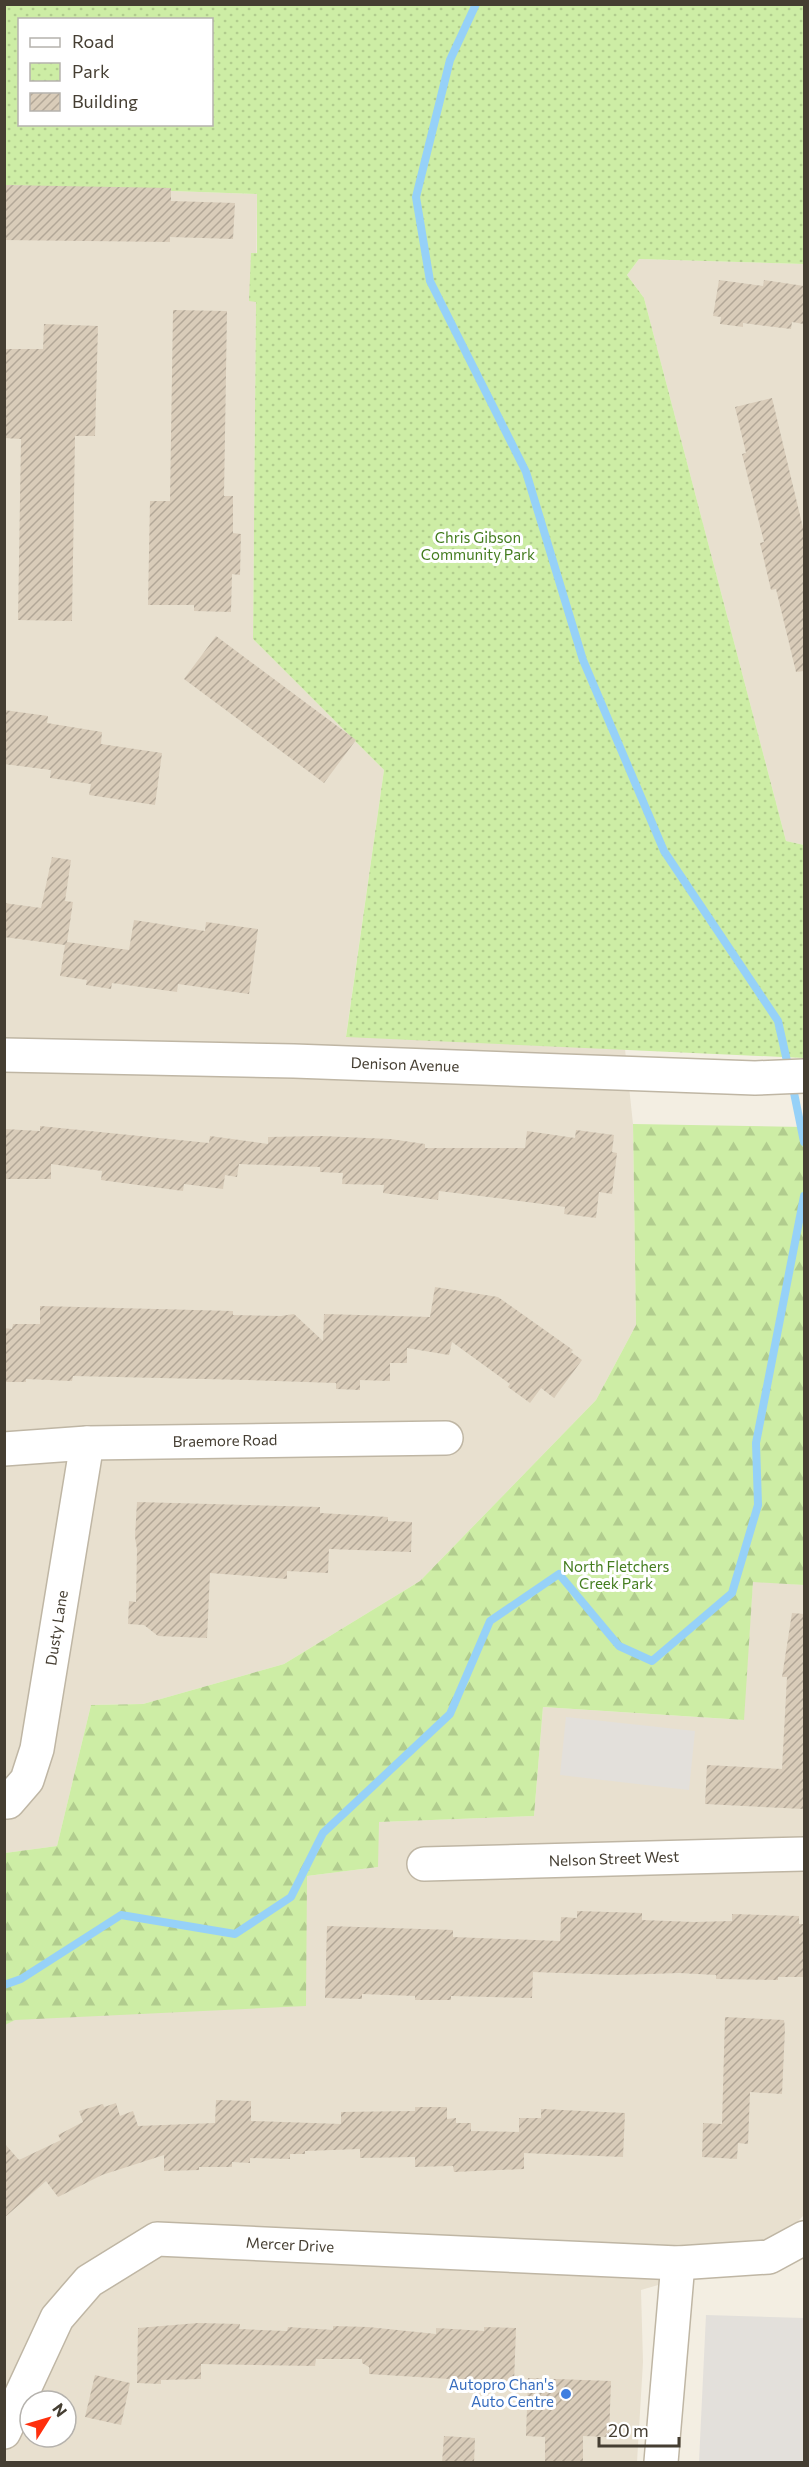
<svg xmlns="http://www.w3.org/2000/svg" width="809" height="2467" font-family="Commissioner,sans-serif">
<style>
.residential{fill:#e8e0cf;fill-rule:evenodd}
.forest{fill:url(#forest-firs)}
.park{fill:url(#park-dots);fill-rule:evenodd}
.parking{fill:#e3e0db}
.lines{fill:none;stroke-linecap:round;stroke-linejoin:round}
.stream{stroke:#96d1f8;stroke-width:8}
.building{fill:url(#building-hatch)}
.minor-casing{stroke:#bfb6a4;stroke-width:36}
.minor{stroke:#fff;stroke-width:33}
.shop-dot{fill:#3f7fe0;stroke:#fff;stroke-width:2}
.labels{text-anchor:middle;stroke-width:6;stroke-linejoin:round;paint-order:stroke}
.park-label{font-size:15px;fill:#447d1f;stroke:#fff}
.street-label{font-size:15px;fill:#453e32;stroke:#fff}
.shop-label{font-size:15px;fill:#366cbe;stroke:#fff;text-anchor:end}
</style>
<defs>
<pattern id="forest-firs" width="22" height="20" patternUnits="userSpaceOnUse" patternTransform="scale(1.5)"><rect width="22" height="20" fill="#cdeda5"/><path d="M5 1l3.5 6h-7zM16 11l3.5 6h-7z" fill="#b1cc8e"/></pattern>
<pattern id="park-dots" width="8" height="8" patternUnits="userSpaceOnUse" patternTransform="scale(1.5)"><rect width="8" height="8" fill="#cdeda5"/><path d="M2 2h.1M6 6h.1" fill="none" stroke="#b1cc8e" stroke-width="1.8" stroke-linecap="round"/></pattern>
<pattern id="building-hatch" width="6" height="6" patternUnits="userSpaceOnUse" patternTransform="scale(1.5)"><rect width="6" height="6" fill="#d9ccb9"/><path d="M-1 1l2-2M0 6l6-6M5 7l2-2" fill="none" stroke="#b2a797"/></pattern>
</defs>
<rect width="100%" height="100%" fill="#f3eee2"/>
<g class="residential">
<polygon points="5,185 257,194 253,639 384,770 346,1036 625,1049 633,1124 636,1325 596,1400 420,1581 284,1664 143,1704 91,1705 57,1846 5,1853"/>
<polygon points="639,259 804,264 804,845 786,841 644,298 627,275"/>
<path d="M753 1581 804 1585V2215L765 2254 641 2290 643 2362 637 2462H5L4 2025 307 1876 378 1867V1822L534 1816 543 1707 743 1720ZM30 2401H66V2437H30Z"/>
</g>
<polygon class="forest" points="633,1124 804,1127 804,1585 753,1582 744,1720 543,1707 534,1816 379,1822 378,1867 307,1876 306,2006 15,2020 5,2025 5,1853 57,1846 91,1705 143,1704 284,1664 420,1581 596,1400 636,1325"/>
<path class="park" d="M5 5H804V264L639 259 627 275 644 298 786 841 804 845V1058L346 1037 384 770 253 639 256 302 249 301 251 253H257V194L5 185ZM20 20H212V124H20Z"/>
<g class="parking">
<polygon points="566,1717 695,1731 689,1790 560,1775"/>
<polygon points="706,2315 804,2318 804,2462 699,2462"/>
</g>
<g class="lines">
<g class="stream">
<polyline points="476,4 450,60 416,197 430,281 526,472 583,660 664,851 778,1021 789,1070"/>
<polyline points="792,1083 804,1142"/>
<polyline points="4,1985 21,1979 121,1915 235,1934 291,1897 323,1833 450,1714 490,1621 559,1574 619,1646 652,1661 732,1593 758,1505 756,1443 804,1196"/>
</g>
</g>
<g class="building">
<polygon points="4,185 171,188 171,201 235,203 233,239 170,237 170,242 4,240"/>
<polygon points="719,280 763,286 764,280 804,286 804,324 792,322 791,329 743,323 743,327 720,324 721,317 713,316"/>
<polygon points="173,310 227,311 224,496 233,496 233,533 241,534 240,575 232,574 231,612 194,611 194,605 148,605 150,501 170,501"/>
<polygon points="44,324 98,326 95,436 75,436 72,621 18,620 21,439 4,438 4,349 43,349"/>
<polygon points="772,398 804,532 804,671 796,672 776,589 771,590 760,543 764,542 742,454 746,453 735,407"/>
<polygon points="216,636 356,740 324,783 184,679"/>
<polygon points="4,710 48,716 47,723 102,732 101,744 162,753 155,805 89,795 91,784 50,778 51,770 4,764"/>
<polygon points="52,857 71,860 65,901 73,902 67,942 129,950 134,920 205,931 206,922 258,929 249,994 178,984 177,992 112,983 111,989 86,985 87,980 60,976 65,945 4,937 4,903 41,908"/>
<polygon points="40,1126 209,1143 210,1136 268,1144 268,1137 321,1136 390,1139 425,1144 425,1148 525,1148 527,1131 575,1138 576,1130 614,1135 612,1152 617,1153 612,1194 599,1192 596,1218 564,1214 565,1207 505,1199 439,1191 438,1200 383,1193 384,1185 342,1184 343,1173 320,1172 320,1167 239,1164 237,1177 225,1175 223,1189 184,1184 183,1191 101,1180 102,1171 51,1164 51,1179 4,1179 4,1129 40,1131"/>
<polygon points="435,1287 498,1297 573,1350 571,1352 582,1360 554,1398 541,1388 530,1403 508,1387 510,1384 452,1342 449,1355 407,1348 407,1363 390,1363 390,1381 360,1380 360,1390 336,1389 336,1383 247,1380 73,1376 72,1381 26,1379 26,1382 4,1382 4,1328 12,1329 13,1324 40,1324 40,1306 233,1311 233,1315 281,1316 294,1314 323,1341 324,1314 430,1317"/>
<polygon points="137,1502 320,1507 320,1513 388,1517 388,1521 412,1522 411,1552 329,1549 328,1573 287,1571 287,1579 210,1573 207,1638 158,1636 144,1625 128,1624 129,1601 136,1602 137,1549 135,1537"/>
<polygon points="792,1613 804,1614 804,1809 705,1804 707,1765 782,1769 787,1677 782,1677"/>
<polygon points="577,1911 642,1913 642,1920 694,1922 732,1921 732,1914 799,1916 799,1924 804,1924 804,1977 778,1977 778,1980 716,1979 716,1975 679,1973 620,1975 533,1972 532,1998 451,1996 451,2000 415,2000 415,1996 362,1994 362,1999 325,1998 327,1926 453,1930 453,1937 560,1941 561,1917 577,1918"/>
<polygon points="725,2017 784,2020 785,2029 782,2094 750,2092 748,2144 738,2143 737,2159 702,2157 703,2123 722,2124"/>
<polygon points="216,2100 251,2101 251,2121 341,2124 341,2112 415,2111 415,2107 447,2107 447,2119 456,2118 456,2123 471,2123 471,2131 519,2132 519,2118 541,2118 541,2109 625,2113 623,2157 524,2153 524,2169 454,2172 453,2166 415,2167 415,2157 360,2158 360,2149 305,2151 305,2154 290,2154 290,2159 250,2158 250,2163 232,2162 232,2167 199,2167 199,2170 164,2171 164,2155 102,2175 58,2197 46,2181 4,2218 4,2143 19,2160 61,2140 58,2135 83,2122 79,2111 103,2104 104,2107 116,2103 120,2116 133,2111 138,2126 215,2123"/>
<polygon points="198,2323 240,2324 239,2329 287,2331 288,2327 333,2330 333,2326 368,2327 436,2334 436,2328 484,2331 484,2327 516,2328 514,2383 369,2374 369,2367 362,2363 362,2359 316,2359 315,2366 201,2364 201,2379 161,2380 161,2384 137,2383 138,2328"/>
<polygon points="95,2375 130,2383 121,2425 85,2417"/>
<polygon points="528,2378 611,2381 609,2437 583,2436 583,2463 545,2463 545,2437 526,2436"/>
<polygon points="444,2436 475,2438 474,2463 442,2463"/>
</g>
<g class="lines">
<defs>
<g id="minor">
<polyline points="4,1055 294,1061 755,1078 804,1076"/>
<polyline points="4,1449 87,1443 446,1438"/>
<polyline points="4,1802 8,1802 27,1780 37,1749 87,1443"/>
<polyline points="424,1864 804,1854"/>
<polyline points="4,2432 57,2318 89,2281 157,2239 678,2263 769,2257 804,2238"/>
<polyline points="661,2462 678,2263"/>
</g>
</defs>
<use href="#minor" class="minor-casing"/>
<use href="#minor" class="minor"/>
</g>
<circle class="shop-dot" cx="566" cy="2394" r="6"/>
<g class="labels">
<g class="park-label">
<text x="478" y="543">Chris Gibson<tspan x="478" dy="17">Community Park</tspan></text>
<text x="616" y="1572">North Fletchers<tspan x="616" dy="17">Creek Park</tspan></text>
</g>
<g class="street-label">
<text transform="translate(405 1065) rotate(2)" y="5">Denison Avenue</text>
<text transform="translate(225 1441) rotate(-1)" y="5">Braemore Road</text>
<text transform="translate(57 1628) rotate(-81)" y="5">Dusty Lane</text>
<text transform="translate(614 1859) rotate(-2)" y="5">Nelson Street West</text>
<text transform="translate(290 2245) rotate(3)" y="5">Mercer Drive</text>
</g>
<g class="shop-label">
<text x="554" y="2390">Autopro Chan's<tspan x="554" dy="17">Auto Centre</tspan></text>
</g>
</g>
<rect width="809" height="2467" fill="none" stroke="#453e32" stroke-width="12"/>
<rect x="18" y="18" width="195" height="108" fill="#ffffff" stroke="#b5b2ad" stroke-width="1.5"/>
<rect x="30" y="38" width="30" height="9" fill="#ffffff" stroke="#b5b2ad" stroke-width="1.5"/>
<text x="72" y="48" font-size="18" fill="#453e32">Road</text>
<rect x="30" y="63" width="30" height="18" fill="url(#park-dots)" stroke="#b5b2ad" stroke-width="1.5"/>
<text x="72" y="78" font-size="18" fill="#453e32">Park</text>
<rect x="30" y="93" width="30" height="18" fill="url(#building-hatch)" stroke="#b5b2ad" stroke-width="1.5"/>
<text x="72" y="108" font-size="18" fill="#453e32">Building</text>
<g transform="translate(48 2419) rotate(53)"><circle r="28" fill="#ffffff" stroke="#b5b2ad" stroke-width="1.5"/>
<path d="M0-4.5L10 22L0 15L-10 22Z" fill="#ff2f0d"/>
<text y="-9" font-size="16" font-weight="bold" text-anchor="middle" fill="#453e32">N</text>
</g>
<path d="M599 2437v9h80v-9" fill="none" stroke="#453e32" stroke-width="3"/>
<text x="608" y="2437" font-size="18" fill="#453e32" stroke="#ffffff" stroke-width="4.5" paint-order="stroke">20 m</text>
</svg>
